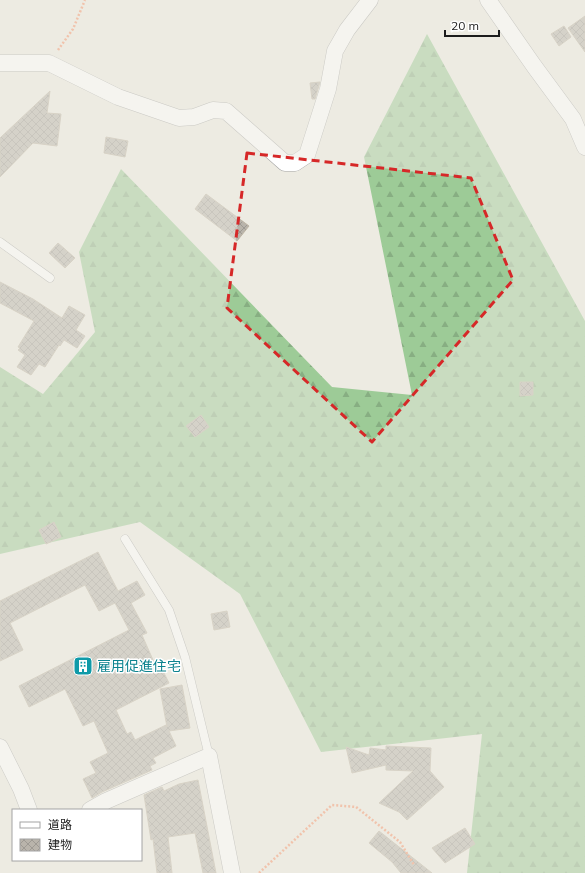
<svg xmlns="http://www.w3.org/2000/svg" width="585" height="873" font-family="Mulish,'Noto Sans JP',sans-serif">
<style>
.forest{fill:url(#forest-firs)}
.building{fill:url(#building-cross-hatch);stroke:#beb5a5}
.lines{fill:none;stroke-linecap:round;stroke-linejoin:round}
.service-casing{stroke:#a3a3a3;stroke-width:9}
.minor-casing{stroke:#a3a3a3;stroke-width:17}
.path{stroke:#f5936b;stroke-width:2.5;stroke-dasharray:2 2;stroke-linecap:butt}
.service{stroke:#fff;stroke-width:8}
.minor{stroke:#fff;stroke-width:16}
.marked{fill:none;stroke:#d62828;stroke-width:3;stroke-dasharray:8 5;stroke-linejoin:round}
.labels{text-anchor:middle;stroke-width:3;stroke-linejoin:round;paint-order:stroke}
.culture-label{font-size:14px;fill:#0d838f;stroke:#fff;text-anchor:start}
</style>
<defs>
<pattern id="forest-firs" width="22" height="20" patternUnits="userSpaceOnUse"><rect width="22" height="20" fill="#9dcb97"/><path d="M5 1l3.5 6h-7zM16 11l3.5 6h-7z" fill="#87ae82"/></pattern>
<pattern id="building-cross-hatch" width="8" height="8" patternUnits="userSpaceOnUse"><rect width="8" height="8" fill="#b9b4ab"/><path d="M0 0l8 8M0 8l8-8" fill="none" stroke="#9e9a93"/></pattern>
</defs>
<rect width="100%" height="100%" fill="#edebe2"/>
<polygon class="forest" points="427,34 585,321 585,873 467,873 482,734 321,752 240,594 140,522 0,554 0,367 43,394 95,332 79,252 121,169 332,387 412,395 364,157"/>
<g class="building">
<polygon points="585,16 585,52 568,28"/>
<polygon points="564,26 571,37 559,46 551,34"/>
<polygon points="320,82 315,99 312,99 310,83"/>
<polygon points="50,91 47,113 61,114 57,146 33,143 0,177 0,138"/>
<polygon points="106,137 128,141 125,157 104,153"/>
<polygon points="206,194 249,226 237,241 195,209"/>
<polygon points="58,243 75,258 65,268 49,253"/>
<polygon points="0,282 33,299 62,318 69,306 85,315 76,330 85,336 77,348 64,340 60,346 59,345 45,367 39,364 31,375 17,367 25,355 18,350 20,348 18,347 34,321 0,303"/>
<polygon points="520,382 533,382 533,395 520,396"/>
<polygon points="201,415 209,427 195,437 186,426"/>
<polygon points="54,522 61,537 46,544 39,530"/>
<polygon points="98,552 118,591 137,581 145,595 131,603 147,633 142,635 157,669 161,667 169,683 116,710 127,734 131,732 135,740 166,725 167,727 160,689 182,685 190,728 169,731 176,746 153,758 156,763 150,766 152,770 102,792 92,798 83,779 96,773 90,762 108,753 94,721 83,726 65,689 29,707 19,686 129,630 115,603 99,611 85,585 10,623 23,650 0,661 0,601"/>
<polygon points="227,611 230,627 214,630 211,614"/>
<polygon points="386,746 431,748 430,771 444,787 407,820 399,812 379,803 413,771 386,770 386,765 352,773 346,747 369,755 370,748 386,750"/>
<polygon points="198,780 216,873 203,873 195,833 168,837 172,873 157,873 153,839 151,840 144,795 162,787 164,791 179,784"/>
<polygon points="465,828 475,844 445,863 432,848"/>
<polygon points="379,831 432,873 401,873 392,862 369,843"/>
</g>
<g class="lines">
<defs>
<g id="service">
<polyline points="0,242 50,278"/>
<polyline points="125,539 169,610 185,657 209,756"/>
</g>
<g id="minor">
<polyline points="488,0 534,66 573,119 585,147"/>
<polyline points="0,63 49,63 118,97 179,118 194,117 213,110 226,111 285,163 295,163 307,155 328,89 335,51 347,30 370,0"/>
<polyline points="0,747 21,789 29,810"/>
<polyline points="90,810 106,801 209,756 232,873"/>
</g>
</defs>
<use href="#service" class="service-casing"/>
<use href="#minor" class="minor-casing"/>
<g class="path">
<polyline points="58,50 73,29 85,0"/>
<polyline points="259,873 332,805 356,807 400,842 414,865"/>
</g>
<use href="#service" class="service"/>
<use href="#minor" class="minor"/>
</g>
<path d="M0 0H585V873H0ZM247 153 471 178 513 280 372 442 227 308Z" fill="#edebe2" fill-opacity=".55" fill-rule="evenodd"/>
<path class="marked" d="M247 153 471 178 513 280 372 442 227 308Z"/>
<defs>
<symbol id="building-square" viewBox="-11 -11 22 22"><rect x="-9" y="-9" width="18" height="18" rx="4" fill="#0f9aa8" stroke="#fff"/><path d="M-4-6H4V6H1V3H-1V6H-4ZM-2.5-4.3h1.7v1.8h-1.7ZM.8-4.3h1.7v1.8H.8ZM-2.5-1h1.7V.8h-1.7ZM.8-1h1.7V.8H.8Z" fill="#fff"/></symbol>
</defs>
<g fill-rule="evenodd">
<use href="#building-square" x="72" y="655" width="22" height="22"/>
</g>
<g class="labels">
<g class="culture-label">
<text x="97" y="671">雇用促進住宅</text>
</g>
</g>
<rect x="12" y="809" width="130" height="52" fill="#ffffff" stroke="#a4a4a4"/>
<rect x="20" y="822" width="20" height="6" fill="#ffffff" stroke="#a4a4a4"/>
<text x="48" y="829" font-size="12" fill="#1c1c1c">道路</text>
<rect x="20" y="839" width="20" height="12" fill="url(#building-cross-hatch)" stroke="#a4a4a4"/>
<text x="48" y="849" font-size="12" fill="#1c1c1c">建物</text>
<path d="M445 30v6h54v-6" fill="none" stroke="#1c1c1c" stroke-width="2"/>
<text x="451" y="30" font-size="12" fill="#1c1c1c" stroke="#ffffff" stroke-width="3" paint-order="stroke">20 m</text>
</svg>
